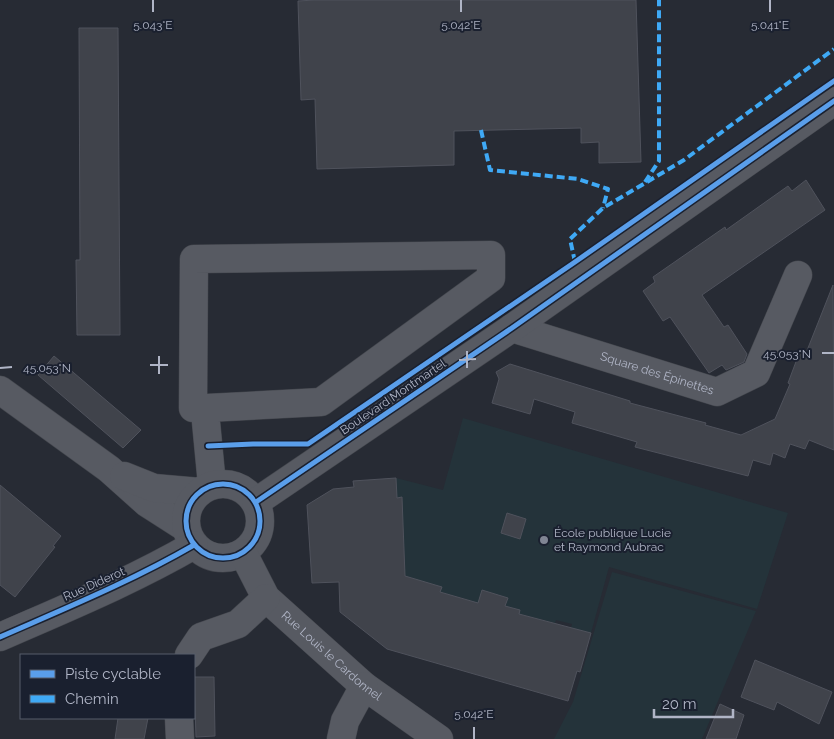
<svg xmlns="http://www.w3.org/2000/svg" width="834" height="739" font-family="Raleway,sans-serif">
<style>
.green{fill:#24333a}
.building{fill:#40434b;stroke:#4f525c}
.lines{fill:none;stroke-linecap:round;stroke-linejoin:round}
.minor-casing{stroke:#43464d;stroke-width:29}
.minor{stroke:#575a62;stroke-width:28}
.quiet{stroke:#3fa9f5;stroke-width:4;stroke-dasharray:8 4;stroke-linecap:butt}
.cycleway-casing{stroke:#1a202f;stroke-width:8}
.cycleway{stroke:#5a9eea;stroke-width:5}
.ticks{fill:none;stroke:#b0b5c6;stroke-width:2}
.poi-dot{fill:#808593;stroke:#1a202f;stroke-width:2}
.labels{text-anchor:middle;stroke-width:4;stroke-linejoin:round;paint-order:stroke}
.street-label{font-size:12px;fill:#b0b5c6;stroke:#1a202f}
.poi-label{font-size:12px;fill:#b0b5c6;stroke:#1a202f;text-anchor:start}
.ticks-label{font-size:12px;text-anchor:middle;fill:#b0b5c6;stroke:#1a202f;stroke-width:4;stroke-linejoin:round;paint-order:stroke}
</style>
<rect width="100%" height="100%" fill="#272b34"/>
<g class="green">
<polygon points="463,418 788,513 757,609 609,567 591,633 571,628 572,624 556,620 555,623 519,614 520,610 501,623 508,598 482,590 475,615 472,601 440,592 441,587 424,582 423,587 374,562 405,560 404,552 399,552 402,498 397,498 396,478 443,490"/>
<polygon points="612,572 756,611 702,739 554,739 573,702"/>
</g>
<g class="building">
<polygon points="315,0 636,0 641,162 599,163 599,142 581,143 581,128 454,131 454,165 317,169 315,99 301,100 298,1"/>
<polygon points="79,28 118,28 120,335 77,335 76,260 80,260"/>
<polygon points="806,180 825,210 702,295 724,327 728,325 747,354 744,362 726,370 722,365 709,373 670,317 663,321 643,291 655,282 653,277 725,227 726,230 788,186 792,191"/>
<polygon points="833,285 834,450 809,440 805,449 790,444 785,458 773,453 770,465 753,460 748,476 635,447 637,442 572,423 575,412 534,399 530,414 492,403 499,379 496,372 510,364 630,401 630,403 706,423 705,425 741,435 775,419 790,384 788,383 800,351 806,353"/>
<polygon points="54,356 141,430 123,448 38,375"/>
<polygon points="396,478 397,498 402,497 405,576 442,587 440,592 478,603 482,590 508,598 505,606 520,610 519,614 591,633 580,672 577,671 568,701 387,649 340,612 339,582 312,583 307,505 333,489 354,487 353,481"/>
<polygon points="0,485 61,536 53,546 55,547 15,597 0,585"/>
<polygon points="507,513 526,519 520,539 501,533"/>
<polygon points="755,660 832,692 819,724 777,702 774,710 741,697"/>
<polygon points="194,677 214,677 215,736 196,737"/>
<polygon points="720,704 744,715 736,739 706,739"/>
<polygon points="118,718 148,718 144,739 115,739"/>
</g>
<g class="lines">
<defs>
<g id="minor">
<path id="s1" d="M512 328 717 392 756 373 798 275"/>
<polyline points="0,390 109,469 147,503 186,528"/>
<polyline points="207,408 193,408 194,259 491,255 491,278 321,402 207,408 206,422 212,485"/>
<polyline points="124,476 154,488 200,492"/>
<circle cx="223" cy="521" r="37"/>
<polyline points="256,502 512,328 834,101"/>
<path id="s2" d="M243 553 266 598 364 686 439 739"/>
<path d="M0 637C66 608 132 581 194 545"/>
<polyline points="189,655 201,637 238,624 266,598"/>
<polyline points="179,718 180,739"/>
<polyline points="341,739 345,721 364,686"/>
</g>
</defs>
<use href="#minor" class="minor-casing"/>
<use href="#minor" class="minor"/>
<g class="quiet">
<polyline points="481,130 490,170 578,179 608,189 603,208"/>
<polyline points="645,182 659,161 659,0"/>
<polyline points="575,262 570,239 603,208 684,160 834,49"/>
</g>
<defs>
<g id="cycleway">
<polyline points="208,446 253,444 308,444 575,262 834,81"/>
<circle cx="223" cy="521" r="37"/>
<polyline points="256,502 512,328 834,101"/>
<path d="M0 637C66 608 132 581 194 545"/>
</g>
</defs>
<use href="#cycleway" class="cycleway-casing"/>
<use href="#cycleway" class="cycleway"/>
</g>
<path class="ticks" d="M153 0V12M461 0V12M770 0V12M467 351V368M822 353H834M159 356V374M459 360 476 359M150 365H168M0 368 12 367M474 727V739"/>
<circle class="poi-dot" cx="544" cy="540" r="5"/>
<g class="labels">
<g class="street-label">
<text dy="4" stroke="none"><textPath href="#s1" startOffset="152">Square des Épinettes</textPath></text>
<text transform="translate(393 397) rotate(-34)" y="4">Boulevard Montmartel</text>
<text transform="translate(94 584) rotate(-24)" y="4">Rue Diderot</text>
<text dy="4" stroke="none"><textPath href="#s2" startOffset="138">Rue Louis le Cardonnel</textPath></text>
</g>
<g class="poi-label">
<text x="554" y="537">École publique Lucie<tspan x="554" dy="14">et Raymond Aubrac</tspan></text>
</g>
</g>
<g class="ticks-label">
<text x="153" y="29">5.043°E</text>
<text x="461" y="29">5.042°E</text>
<text x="770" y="29">5.041°E</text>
<text x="787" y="358">45.053°N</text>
<text x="47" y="372">45.053°N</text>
<text x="474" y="718">5.042°E</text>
</g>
<rect x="20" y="654" width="175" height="65" fill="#1a202f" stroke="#565c6b"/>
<rect x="30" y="670" width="25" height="8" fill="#5a9eea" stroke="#565c6b"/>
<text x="65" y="679" font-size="15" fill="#b0b5c6">Piste cyclable</text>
<rect x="30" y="695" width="25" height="8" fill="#3fa9f5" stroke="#565c6b"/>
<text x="65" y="704" font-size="15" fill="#b0b5c6">Chemin</text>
<path d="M654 709v8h79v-8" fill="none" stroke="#b0b5c6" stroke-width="2.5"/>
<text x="662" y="709" font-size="15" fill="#b0b5c6" stroke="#1a202f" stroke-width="4" paint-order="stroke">20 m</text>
</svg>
